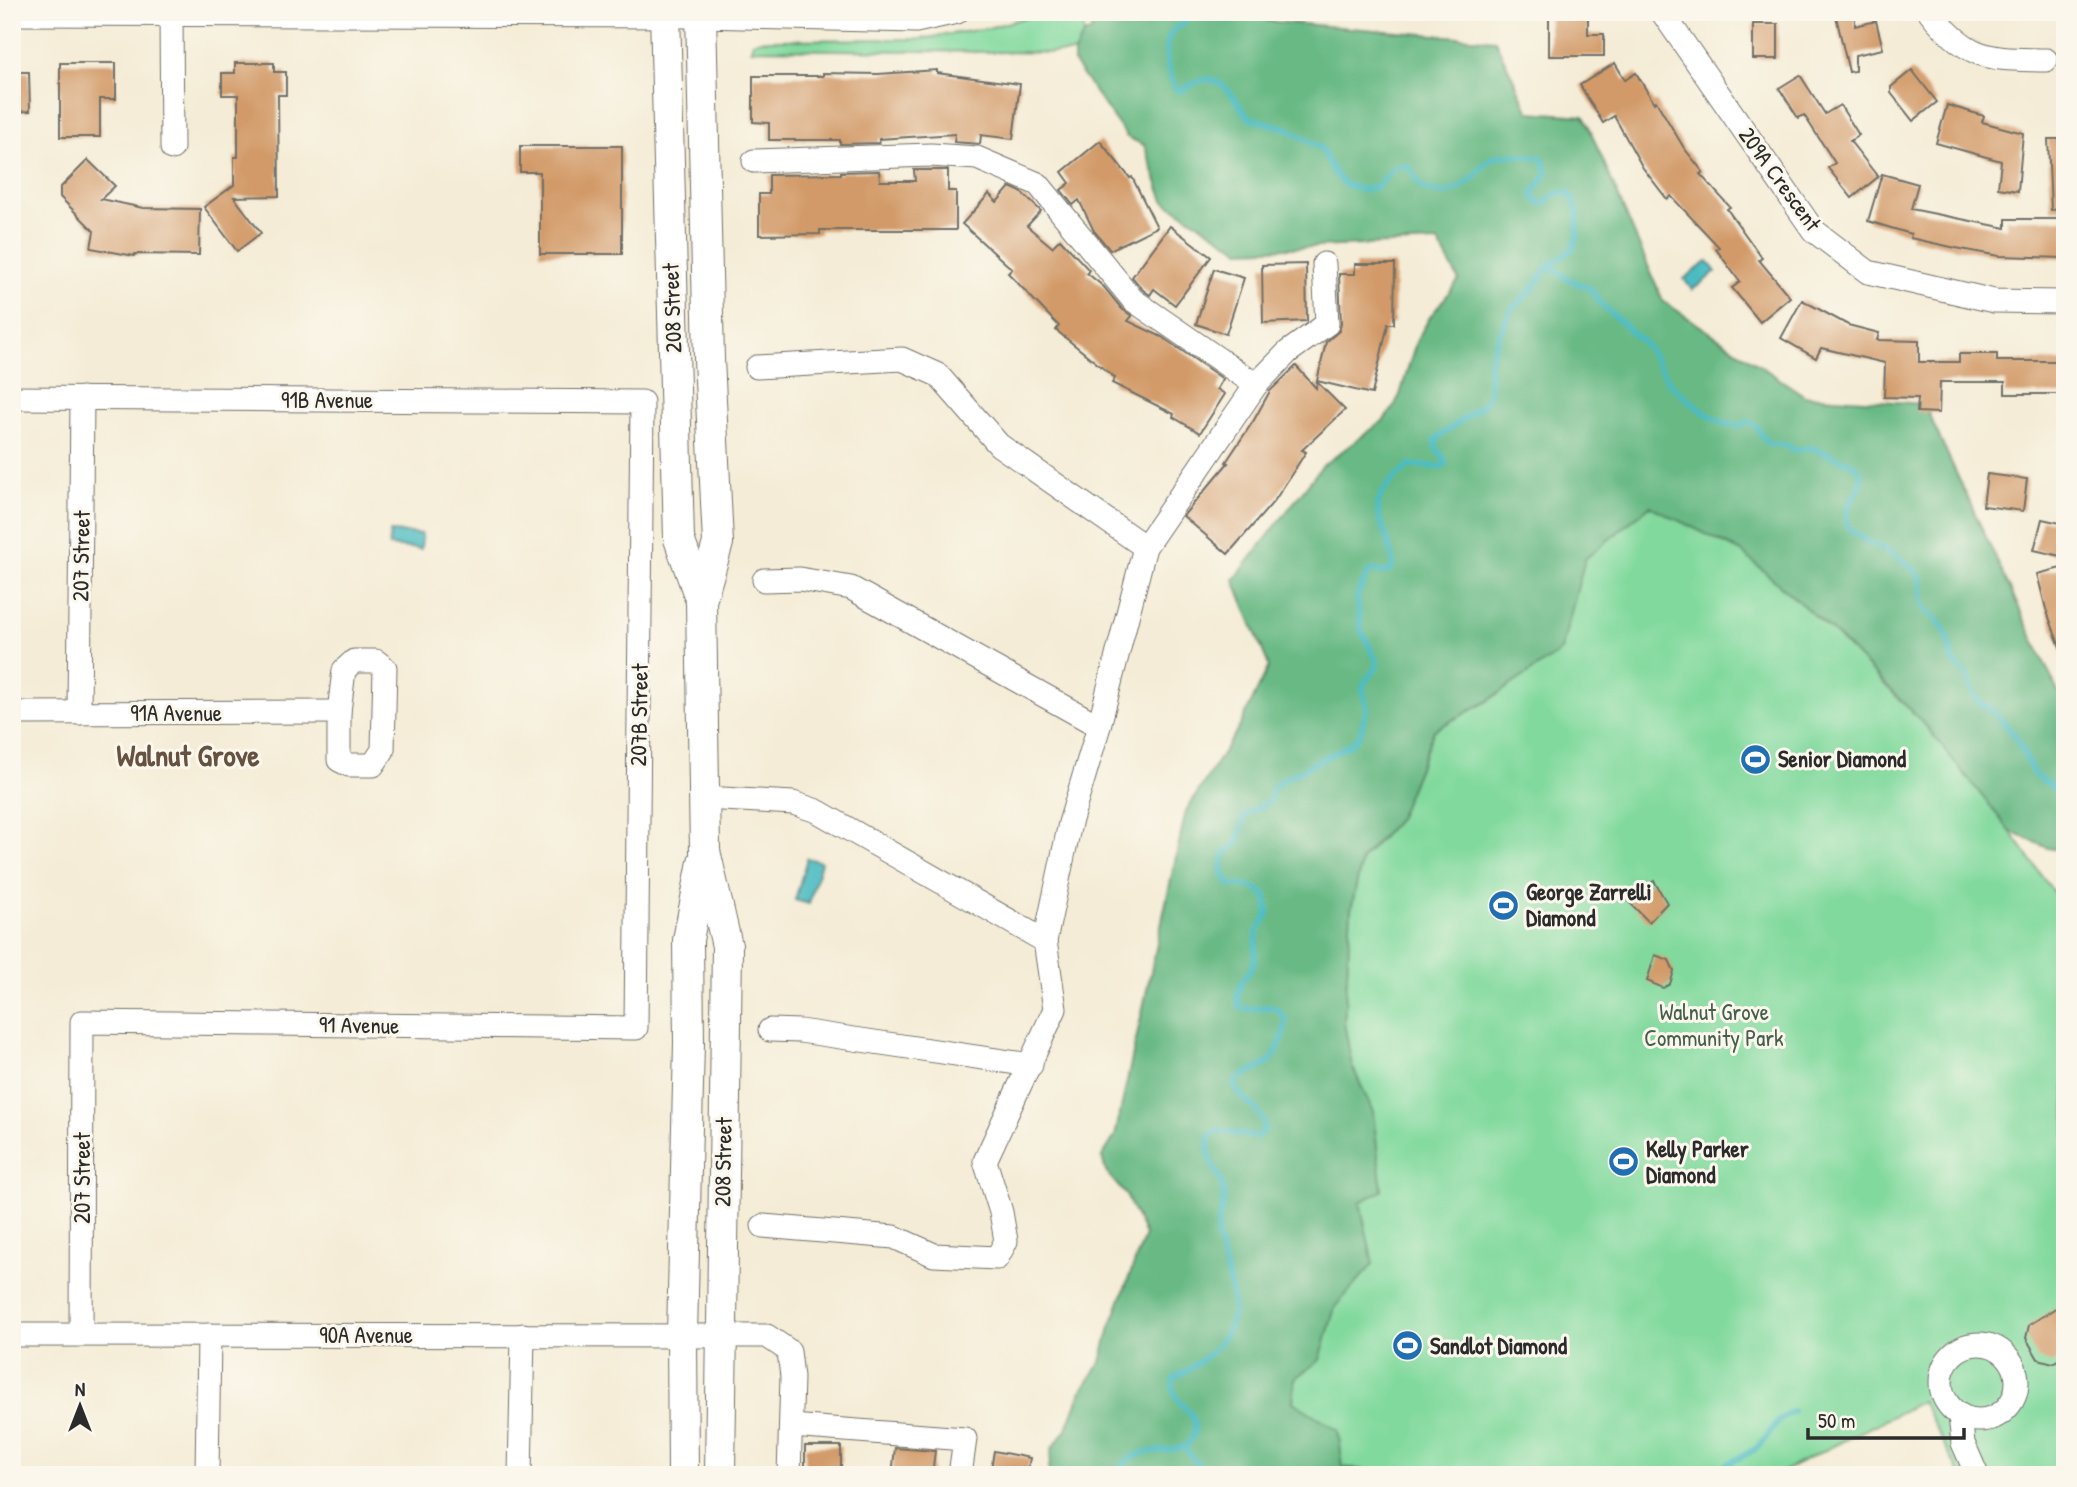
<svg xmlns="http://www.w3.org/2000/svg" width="2077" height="1487" font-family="'Patrick Hand',sans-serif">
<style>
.green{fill:#81d99d;stroke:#568264;stroke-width:2}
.forest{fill:#68b984;stroke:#4a7258;stroke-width:2}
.water{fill:#4cbbc1;stroke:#3c7376;stroke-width:2}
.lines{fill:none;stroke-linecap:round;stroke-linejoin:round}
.stream{stroke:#4cbbc1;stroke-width:6}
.building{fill:#d29a67}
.minor-casing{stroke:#716f67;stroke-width:25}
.major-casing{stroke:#716f67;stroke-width:32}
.minor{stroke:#fff;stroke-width:23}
.major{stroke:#fff;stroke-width:30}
.labels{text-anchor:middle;stroke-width:6;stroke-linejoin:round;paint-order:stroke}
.street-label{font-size:23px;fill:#2b2b2b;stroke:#fbf7ec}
.poi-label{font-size:23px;font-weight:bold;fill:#2b2b2b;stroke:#fbf7ec;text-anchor:start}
.park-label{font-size:23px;fill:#455f4d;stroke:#fbf7ec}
.district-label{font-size:30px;font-weight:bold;fill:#655240;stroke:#fbf7ec}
</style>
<rect width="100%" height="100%" fill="#fbf7ec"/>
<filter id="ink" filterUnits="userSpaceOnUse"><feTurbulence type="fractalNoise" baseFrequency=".0143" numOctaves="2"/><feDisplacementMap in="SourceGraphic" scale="14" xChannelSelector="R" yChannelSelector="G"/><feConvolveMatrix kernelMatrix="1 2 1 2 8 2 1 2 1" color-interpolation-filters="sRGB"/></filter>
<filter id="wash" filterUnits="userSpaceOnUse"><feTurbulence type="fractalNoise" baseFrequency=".00686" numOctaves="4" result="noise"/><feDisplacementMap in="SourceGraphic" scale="28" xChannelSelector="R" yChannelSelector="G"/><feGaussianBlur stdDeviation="1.57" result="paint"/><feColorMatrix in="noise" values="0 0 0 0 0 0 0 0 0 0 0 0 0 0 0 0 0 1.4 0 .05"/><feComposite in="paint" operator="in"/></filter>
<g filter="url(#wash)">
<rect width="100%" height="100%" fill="#f4ecd6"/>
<g class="green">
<polygon points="1045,12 1082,12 1084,34 1074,53 751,49 753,42 762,40 921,39 988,28"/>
<polygon points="1650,505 1742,552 1831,630 1926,726 2000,817 2065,908 2065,1475 1960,1475 1922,1401 1776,1475 1398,1475 1343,1467 1293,1402 1295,1378 1359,1202 1373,1112 1352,1066 1344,1023 1351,909 1362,859 1398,819 1434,730 1486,702 1561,651 1584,559"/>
</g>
<polygon class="forest" points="1090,12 1265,12 1267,21 1495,40 1529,112 1584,116 1663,301 1805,396 1924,404 2065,707 2065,851 2048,848 2010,831 1926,726 1831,630 1742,552 1650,506 1585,559 1561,651 1486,702 1434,730 1398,819 1362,859 1351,909 1344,1023 1352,1066 1373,1112 1382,1191 1360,1202 1373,1264 1335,1307 1320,1360 1295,1378 1293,1402 1338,1430 1343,1467 1398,1475 1048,1475 1052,1448 1066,1431 1081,1392 1101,1362 1110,1327 1145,1235 1126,1195 1106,1172 1102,1157 1115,1136 1186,811 1240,726 1269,666 1234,580 1322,466 1383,421 1392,410 1400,395 1416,342 1430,317 1459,280 1438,242 1240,250 1164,201 1144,145 1127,137 1074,63 1074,53 1084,34 1092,31"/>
<g class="water">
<polygon points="1708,261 1716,272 1692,290 1684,279"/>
<polygon points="390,532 422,534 421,549 389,546"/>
<polygon points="807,858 821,862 809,904 795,900"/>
</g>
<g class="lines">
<g class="stream">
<path d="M1549 265 1568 279 1591 289 1601 304 1645 344 1672 386 1702 411 1721 422 1739 426 1748 422 1757 427 1767 443 1785 445 1794 450 1813 448 1853 464 1860 473 1861 481 1859 490 1851 501 1847 512V523L1850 530 1870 543 1890 552 1914 569 1922 581 1921 596 1925 610C1942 621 1952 639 1951 659L1966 674 1973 694 1979 702 1997 715 2016 737 2034 775 2052 786 2061 798 2065 809"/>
<polyline points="1184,1447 1206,1475"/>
<path d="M1115 1475C1119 1470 1124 1463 1130 1459 1147 1447 1168 1453 1183 1447 1188 1445 1191 1440 1193 1435 1203 1408 1166 1407 1174 1378 1202 1363 1237 1337 1233 1300 1230 1279 1222 1258 1218 1237 1215 1219 1227 1205 1223 1189 1218 1164 1202 1164 1211 1134L1217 1130 1255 1137 1264 1131C1266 1108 1240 1102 1234 1084 1244 1070 1261 1071 1271 1060 1277 1054 1288 1026 1285 1019 1284 1017 1279 1011 1278 1010 1266 1002 1252 1013 1240 1007L1237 997 1242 980 1251 970 1254 962 1257 933 1268 913 1266 896C1254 886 1247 884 1231 885 1221 877 1219 860 1228 850 1231 848 1235 845 1237 843 1241 835 1242 823 1245 815L1269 802 1275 786 1284 779 1351 744 1360 734 1367 708 1363 692 1364 683 1375 670 1377 662 1361 630 1357 596 1368 573 1372 570C1418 584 1374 525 1378 504 1382 487 1397 476 1410 465L1442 467 1445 464V460L1436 449V439L1485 403 1490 390 1489 366 1494 347 1511 310 1532 290 1549 265 1572 250 1578 235 1577 211 1573 198 1567 192 1555 194 1545 203H1539L1532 195 1547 173 1542 158C1531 156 1504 153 1493 158 1484 162 1481 170 1474 177 1455 194 1442 198 1420 186L1410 168 1404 165 1395 168 1376 187 1362 190 1344 184 1333 171 1321 148 1286 128 1249 118C1237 104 1222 71 1198 81 1190 84 1187 90 1178 91 1169 78 1162 49 1170 35 1174 28 1181 24 1187 20L1188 12"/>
<polyline points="1708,1475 1759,1447 1779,1420 1793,1411"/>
</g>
</g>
<g id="blocks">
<g class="building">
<polygon points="1549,12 1581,12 1581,16 1588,16 1588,34 1604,34 1604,56 1549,56"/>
<polygon points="1835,12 1855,12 1855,26 1876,21 1883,49 1855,55 1855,71 1849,72"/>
<rect x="1753" y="24" width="25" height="35"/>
<polygon points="60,63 116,63 116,99 100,99 100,137 60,137"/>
<polygon points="235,63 274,63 274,72 286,72 286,95 278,95 279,196 234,197 261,233 237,251 204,207 234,185 234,157 238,157 238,95 222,95 222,73 235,73"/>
<polygon points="1615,63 1625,80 1636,73 1654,103 1656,101 1684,148 1703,172 1700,174 1730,207 1727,209 1762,258 1759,260 1790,297 1760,322 1732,288 1740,282 1716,249 1719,247 1671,196 1667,199 1643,168 1614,116 1603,123 1580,85"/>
<polygon points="937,70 937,73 1020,84 1013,139 981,135 980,144 954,142 955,134 879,139 879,143 840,144 840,140 769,140 769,123 753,122 753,76 823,76 823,73 878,74"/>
<polygon points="1912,70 1937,102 1913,121 1891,93 1891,87"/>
<polygon points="12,72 29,72 30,111 12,112"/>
<polygon points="1800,75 1825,114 1840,105 1859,135 1850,141 1878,177 1852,198 1828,168 1835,163 1804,115 1798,118 1779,88"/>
<polygon points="1947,105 1984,116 1982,122 2023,133 2018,191 1998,188 2001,161 1936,143"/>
<polygon points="2048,139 2065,139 2065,209 2051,210"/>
<polygon points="1100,141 1130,178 1132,177 1157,227 1110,250 1094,231 1079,200 1073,205 1061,190 1070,183 1062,172"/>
<polygon points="520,146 622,146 622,254 540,254 540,172 520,172"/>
<polygon points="88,160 115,186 101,199 143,208 200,209 199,255 135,254 134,256 91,248 94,231 60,197 60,188"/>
<polygon points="914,170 948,170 948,191 956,191 956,230 820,230 820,234 759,235 759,194 769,194 769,175 841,174 841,172 879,171 880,181 915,181"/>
<polygon points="1882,174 1918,184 1911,209 2006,228 2006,219 2065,219 2065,258 1999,256 1956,248 1910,238 1911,234 1868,221"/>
<polygon points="1010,187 1021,192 1041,211 1027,226 1052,247 1060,239 1089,270 1087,273 1104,287 1122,309 1132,316 1128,321 1162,337 1223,379 1217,389 1225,394 1200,433 1173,417 1174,414 1112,383 1115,378 1056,330 1059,326 1008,273 1012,269 962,224 989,194 997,202"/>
<polygon points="1170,226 1211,257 1175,305 1154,289 1150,295 1143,290 1132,277"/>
<polygon points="1306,264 1307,321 1263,323 1262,265"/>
<polygon points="1355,264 1395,264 1394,324 1388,324 1372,394 1317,381 1326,342 1339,331 1341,324 1339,274 1355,274"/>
<polygon points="1214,269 1244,278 1226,334 1196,324"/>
<polygon points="1802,300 1848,325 1879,333 1877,340 1919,341 1919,362 1959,362 1959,354 1997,354 1997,361 2065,361 2065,394 2005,394 2005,382 1940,382 1939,413 1917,412 1918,398 1884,397 1885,363 1821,348 1816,358 1781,338"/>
<polygon points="1296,366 1316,388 1317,382 1345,410 1302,450 1306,452 1275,500 1228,554 1183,516 1228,463 1226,462 1254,420 1270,391"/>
<polygon points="1987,474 2027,479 2023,511 1983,506"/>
<polygon points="2042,519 2065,524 2065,557 2034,550"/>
<polygon points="2065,567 2065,655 2063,655 2046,609 2037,574"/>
<polygon points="1654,881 1667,903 1649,922 1626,899"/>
<polygon points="1655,955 1669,960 1674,971 1670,984 1663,988 1647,981"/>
<polygon points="2065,1302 2065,1342 2059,1345 2064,1356 2053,1363 2038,1359 2026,1338 2029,1325"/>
<rect x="805" y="1446" width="36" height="29"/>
<polygon points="895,1448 935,1451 932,1475 892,1475"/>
<polygon points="994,1451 1030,1458 1027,1475 990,1475"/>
</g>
</g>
</g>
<g filter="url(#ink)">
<use href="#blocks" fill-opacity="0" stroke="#716f67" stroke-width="2"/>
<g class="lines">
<defs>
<g id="minor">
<polyline points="1662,12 1813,230 1868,272 1994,301 2065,302"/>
<path d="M1930 12C1942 27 1958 44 1976 52 1997 61 2024 59 2046 60"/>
<polyline points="12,14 701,16 916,21 957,12"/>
<polyline points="171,14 172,148"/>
<polyline points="754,161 931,155 977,158 1038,184 1133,300 1256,385"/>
<polyline points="757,367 902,359 938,375 999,445 1145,547"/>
<polyline points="12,398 642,402 636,1028 82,1022 81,1334"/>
<polyline points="764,580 800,579 851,588 1099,726"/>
<polygon points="354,661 376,661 385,668 383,750 373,765 349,765 339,760 339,712 344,670"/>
<polyline points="12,713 339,712"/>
<polyline points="79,713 82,398"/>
<polyline points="704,798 793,803 817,811 1045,941"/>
<polyline points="770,1030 800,1031 1031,1065"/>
<polyline points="763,1226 894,1237 934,1255 997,1258 1006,1241 1001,1212 985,1161 1055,1009 1045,941 1070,823 1099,726 1145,547 1256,385 1288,352 1327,324 1324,264"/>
<polyline points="12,1335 767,1336 789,1351 792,1377 789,1475"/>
<circle cx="1979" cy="1382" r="38"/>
<polyline points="1960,1416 1963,1443 1977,1475"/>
<polyline points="791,1426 965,1439 960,1475"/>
<polyline points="207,1475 209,1335"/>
<polyline points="520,1475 523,1335"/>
</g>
<g id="major">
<polyline points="665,12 679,539 701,601"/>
<polyline points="701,12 709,359 718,543 701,601 705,851 727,946 720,1475"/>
<polyline points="683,1475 682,1335 689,1043 688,940 703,862"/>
</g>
</defs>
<use href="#minor" class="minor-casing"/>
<use href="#major" class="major-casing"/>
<use href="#minor" class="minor"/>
<use href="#major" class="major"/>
</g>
</g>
<defs>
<symbol id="stadium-disc" viewBox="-11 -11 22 22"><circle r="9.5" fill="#1f6fb2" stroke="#fbf7ec"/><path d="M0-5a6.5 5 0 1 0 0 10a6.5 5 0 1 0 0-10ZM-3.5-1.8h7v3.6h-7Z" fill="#fff"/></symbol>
</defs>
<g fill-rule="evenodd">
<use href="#stadium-disc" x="1738" y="742" width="35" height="35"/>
<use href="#stadium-disc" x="1486" y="888" width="35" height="35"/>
<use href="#stadium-disc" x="1606" y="1144" width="35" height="35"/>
<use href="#stadium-disc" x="1390" y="1328" width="35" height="35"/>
</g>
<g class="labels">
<g class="street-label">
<text transform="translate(1780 179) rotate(54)" y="8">209A Crescent</text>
<text transform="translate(672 308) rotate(-92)" y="8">208 Street</text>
<text x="327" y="408">91B Avenue</text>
<text transform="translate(81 556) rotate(-89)" y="8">207 Street</text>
<text x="176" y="721">91A Avenue</text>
<text transform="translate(639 715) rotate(-89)" y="8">207B Street</text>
<text transform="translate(359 1025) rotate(1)" y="8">91 Avenue</text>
<text transform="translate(723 1162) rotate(-89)" y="8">208 Street</text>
<text transform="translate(82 1178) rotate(-90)" y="8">207 Street</text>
<text x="366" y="1343">90A Avenue</text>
</g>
<g class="poi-label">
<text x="1778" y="767">Senior Diamond</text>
<text x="1526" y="900">George Zarrelli<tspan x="1526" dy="26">Diamond</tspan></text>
<text x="1646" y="1157">Kelly Parker<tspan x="1646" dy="26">Diamond</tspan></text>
<text x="1430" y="1354">Sandlot Diamond</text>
</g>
<g class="park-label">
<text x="1714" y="1020">Walnut Grove<tspan x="1714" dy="26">Community Park</tspan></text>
</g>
<g class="district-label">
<text x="188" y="766">Walnut Grove</text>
</g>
</g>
<rect width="2077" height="1487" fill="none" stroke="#fbf7ec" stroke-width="42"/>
<g transform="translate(80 1406)" stroke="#fbf7ec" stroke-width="5" paint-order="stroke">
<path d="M0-5L12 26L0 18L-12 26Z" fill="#2b2b2b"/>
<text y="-10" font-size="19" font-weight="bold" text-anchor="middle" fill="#2b2b2b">N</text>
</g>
<path d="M1808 1428v10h156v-10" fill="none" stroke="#2b2b2b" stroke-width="3.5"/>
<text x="1818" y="1428" font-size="21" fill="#2b2b2b" stroke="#fbf7ec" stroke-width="5" paint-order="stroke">50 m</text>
</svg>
